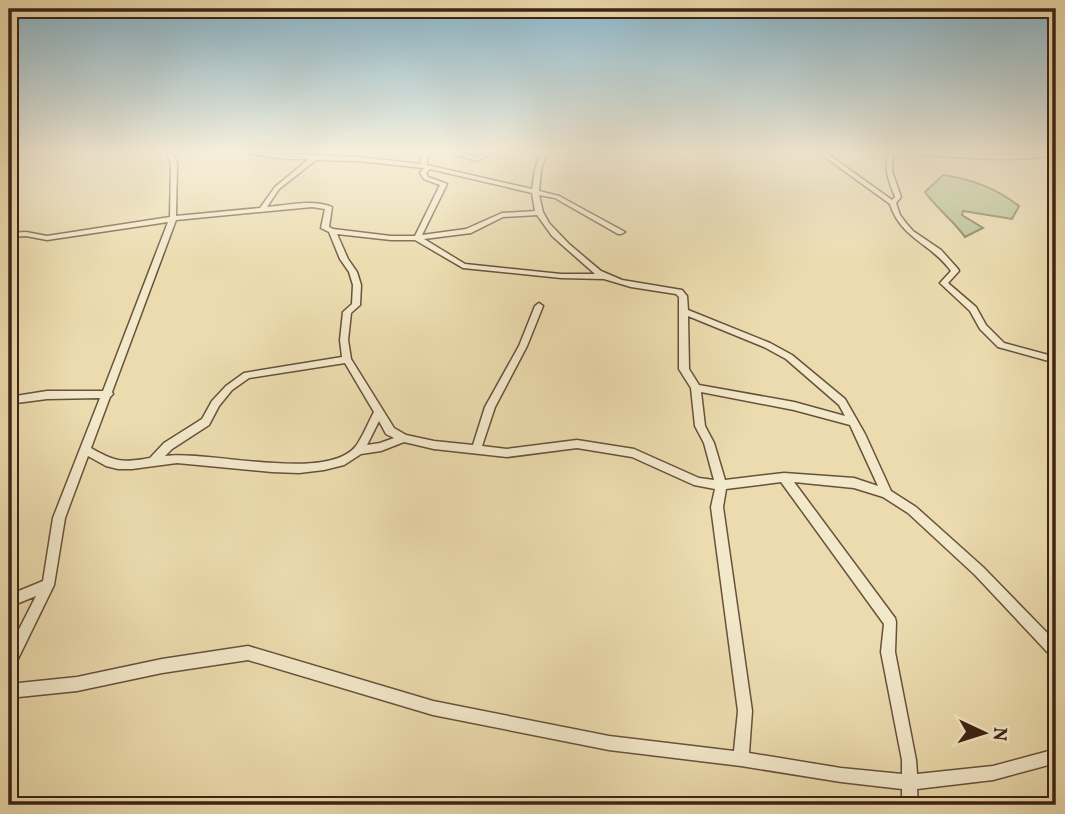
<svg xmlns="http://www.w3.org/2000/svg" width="1065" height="814" font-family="Vollkorn,serif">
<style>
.green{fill:#b1c18f;stroke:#787251;stroke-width:2}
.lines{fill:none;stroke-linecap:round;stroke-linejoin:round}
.minor-casing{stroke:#69513a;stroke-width:3}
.minor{fill:#f2e8ca;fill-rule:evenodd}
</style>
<rect width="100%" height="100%" fill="#ebdbae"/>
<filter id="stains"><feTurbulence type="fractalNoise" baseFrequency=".00286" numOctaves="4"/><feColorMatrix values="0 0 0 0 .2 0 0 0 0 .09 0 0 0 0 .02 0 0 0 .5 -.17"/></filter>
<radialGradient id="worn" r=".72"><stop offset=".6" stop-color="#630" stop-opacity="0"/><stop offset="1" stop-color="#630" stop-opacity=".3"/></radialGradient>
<path class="green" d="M943 175C972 179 996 188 1019 206L1012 219 963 211 962 215 983 228 965 237C953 220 937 209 925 192Z"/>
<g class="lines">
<defs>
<g id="minor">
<polygon points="15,152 30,152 9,157 9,153"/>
<path d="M64 152H86C81 155 69 155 64 152Z"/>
<path d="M166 152H172L177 163 176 216 260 208 275 187 309 159H285L240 152 358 157 421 164V159L425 152H431L427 159V165L532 189 535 170 541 152H547L541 170 539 191 559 196 625 232 621 234H618L555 198 539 195 543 212 549 223 569 244 601 271 622 280 682 290 687 296 688 310 770 343 792 355 845 399 865 434 891 491 916 507 983 567 1056 642V658L1051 656 975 575 908 513 883 497 854 488 794 482 895 618 896 622 895 652 916 760 917 774 993 766 1056 749V763L993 780 917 789 918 805H902V789L841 782 741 766 609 750 433 715 248 660 162 673 77 691 9 698V684L77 677 162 659 248 646 433 701 609 736 734 751 738 711 711 507 715 489 694 485 632 457 577 448 507 457 434 449 404 442 381 451 361 454 344 465 324 470 299 473 272 472 177 463 132 469H118L106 466 88 456 65 518 54 585 14 667 9 669V649L36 596 9 607V595L43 581 53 518 100 398 47 399 9 404V397L47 391H103L168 222 47 240 26 236 9 237V233L26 232 47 236 170 217 171 163ZM316 160 358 161 424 168 420 173 424 179 440 185 415 236H391L333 229 329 227 332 207C314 199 288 205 267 207L279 189ZM430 169 532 193 535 211 502 213 466 229 422 235 447 184 428 177 426 173ZM312 207 325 209 321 228 329 232 340 259 349 272 353 285 352 304 343 312 340 340 342 357 244 373 226 386 212 401 202 419 164 443 150 458C122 463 115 462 91 448L110 397 113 394 112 392 176 220ZM537 215 552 236 595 274H561L465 264 424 239 471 233 503 217ZM337 234 391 240H415L463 268 561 278 604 279 631 287 676 294 679 297V369L691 388 695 426 704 443 714 480 699 478 634 449 577 440 507 449 482 446 495 407 527 346 543 306 539 303 535 306 519 346 485 407 473 445 434 441 406 435 394 428 351 359 348 340 351 313 360 305 361 285 357 272 348 259ZM688 316 764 347 786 359 839 405 845 416 794 402 699 385 689 369ZM345 363 374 412C368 423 363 436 356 446 327 483 209 450 165 456L172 449 209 425 219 406 232 390 249 378ZM701 392 794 410 850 425 878 486 854 478 784 473 725 480 714 443 705 426ZM379 421 386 434 394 438 380 443 367 445ZM781 482 884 624 881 652 902 760V774L841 768 749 753 752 711 723 507 726 489Z"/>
<polygon points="446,152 457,152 476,157 486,152 494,152 477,161"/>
<path d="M818 152H825L892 200 895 197C889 182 884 170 888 154L893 153 892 171 901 197 896 203 900 215 906 223 913 231 941 250 958 269 959 271 948 283 976 307 986 325 1004 343 1056 357V363L998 347 980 329 970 311 940 283 951 271C931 243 901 239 890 204Z"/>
<path d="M911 152H941L981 155 1039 154 1056 152V155C1010 163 961 157 914 154Z"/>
</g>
</defs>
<use href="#minor" class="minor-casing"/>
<use href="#minor" class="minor"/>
</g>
<linearGradient id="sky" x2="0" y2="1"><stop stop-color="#88b7ce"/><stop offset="0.57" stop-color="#f6efdb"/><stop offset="1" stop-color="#f6efdb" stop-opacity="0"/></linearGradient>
<rect width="1065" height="266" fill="url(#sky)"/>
<rect width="1065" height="814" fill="none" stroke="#ebdbae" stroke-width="35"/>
<rect x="10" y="10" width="1044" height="793" fill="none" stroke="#3e2313" stroke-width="3.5"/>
<rect x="18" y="18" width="1030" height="779" fill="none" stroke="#3e2313" stroke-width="2"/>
<g transform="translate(984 733) rotate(94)" stroke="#f2e8ca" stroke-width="5" paint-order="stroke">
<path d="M0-5L12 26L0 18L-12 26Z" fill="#3e2313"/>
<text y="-10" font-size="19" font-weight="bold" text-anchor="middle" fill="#3e2313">N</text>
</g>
<rect width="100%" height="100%" filter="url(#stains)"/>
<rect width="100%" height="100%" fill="url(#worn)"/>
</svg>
